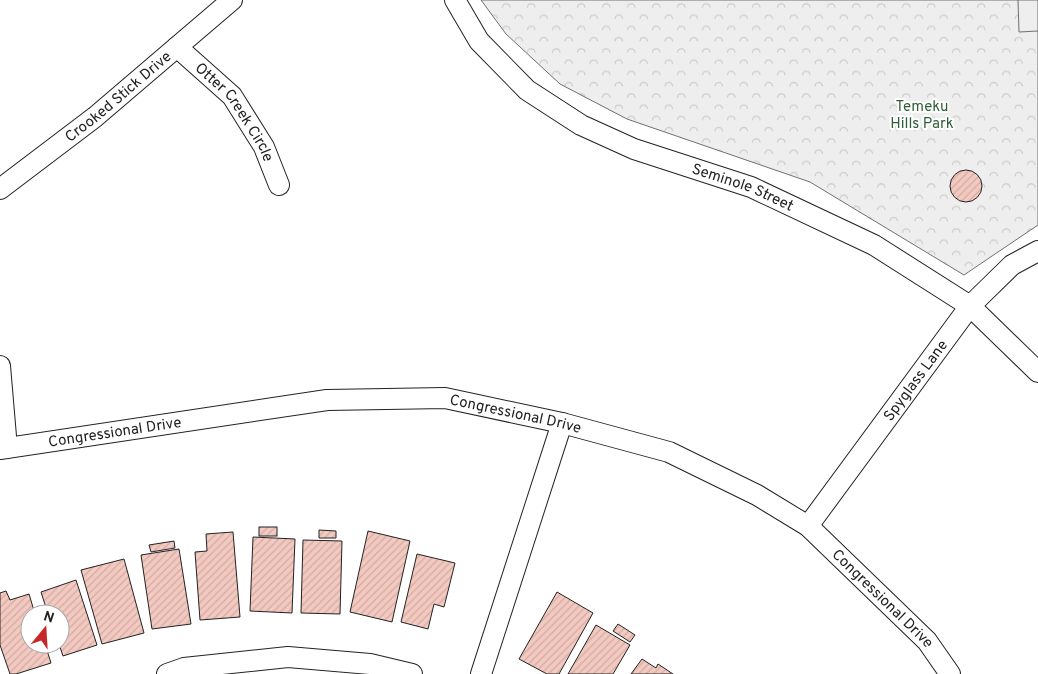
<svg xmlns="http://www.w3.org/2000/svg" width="1038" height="674" font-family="Overpass,sans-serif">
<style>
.park{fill:url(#park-crowns);stroke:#6f6f6f}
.garden{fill:#eee;stroke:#6f6f6f}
.building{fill:url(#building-hatch);stroke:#222}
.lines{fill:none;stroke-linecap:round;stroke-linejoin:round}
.street-casing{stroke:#222;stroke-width:22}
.street{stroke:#fff;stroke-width:20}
.labels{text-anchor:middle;stroke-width:4;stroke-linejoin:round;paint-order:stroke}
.street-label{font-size:15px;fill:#222;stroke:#fff}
.park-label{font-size:15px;fill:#2f5e38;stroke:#fff}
</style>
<defs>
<pattern id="park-crowns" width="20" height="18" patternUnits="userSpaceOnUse" patternTransform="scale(1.25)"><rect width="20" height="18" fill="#eee"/><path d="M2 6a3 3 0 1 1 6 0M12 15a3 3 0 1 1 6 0" fill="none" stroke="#ccc"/></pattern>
<pattern id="building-hatch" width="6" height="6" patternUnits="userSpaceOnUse" patternTransform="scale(1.25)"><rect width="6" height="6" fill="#f3c9c0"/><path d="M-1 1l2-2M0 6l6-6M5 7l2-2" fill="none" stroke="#d0aca5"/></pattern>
</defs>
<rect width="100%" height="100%" fill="#fff"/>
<polygon class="park" points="481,0 1038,0 1038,225 964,275 810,182 627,119 560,84 506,34"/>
<polygon class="garden" points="1018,0 1038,0 1038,31 1019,32"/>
<g class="building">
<circle cx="966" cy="186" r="16"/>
<rect x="259" y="527" width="18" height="9"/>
<polygon points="319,530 336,531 336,538 319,538"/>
<polygon points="368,531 410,541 392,622 350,612"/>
<polygon points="233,532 240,617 200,620 195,552 207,551 206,534"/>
<polygon points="253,537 295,539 292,613 250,611"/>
<polygon points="303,540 342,541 340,614 301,613"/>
<polygon points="174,541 175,548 151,552 149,545"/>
<polygon points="179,549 191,624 152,629 141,555"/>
<polygon points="417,554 455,563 444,607 434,604 428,629 401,622"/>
<polygon points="124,559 144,633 102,644 81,570"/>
<polygon points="76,580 97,645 63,656 59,644 60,644 60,614 48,614 41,592"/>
<polygon points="6,591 10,600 29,594 35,614 30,614 30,644 45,644 51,663 16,674 10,674 0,645 0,593"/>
<polygon points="557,592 593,613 559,674 547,674 519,659"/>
<polygon points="618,624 635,635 630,642 613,631"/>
<polygon points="596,625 630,645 613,674 568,674"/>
<polygon points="642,659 656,668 658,664 673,674 631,674"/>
</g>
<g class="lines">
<defs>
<g id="street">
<path id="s1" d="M455 0 479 41 527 90 581 125 634 149 751 187 874 245 970 306 1038 372"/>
<path id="s2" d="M177 47 232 96 264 147 279 185"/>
<path id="s3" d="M0 189 95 117 232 0"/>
<polyline points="0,366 7,448"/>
<path id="s4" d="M0 449 327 400 445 398 562 423 669 452 757 495 808 526 927 641 950 674"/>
<path id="s5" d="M808 526 970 306 1012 265 1038 251"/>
<polyline points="167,674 184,668 288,657 370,664 412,674"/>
<polyline points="481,674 562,423"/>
</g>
</defs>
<use href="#street" class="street-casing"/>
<use href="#street" class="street"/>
</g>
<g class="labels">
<g class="street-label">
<text dy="5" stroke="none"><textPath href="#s3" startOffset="150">Crooked Stick Drive</textPath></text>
<text dy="5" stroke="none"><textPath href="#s2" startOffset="88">Otter Creek Circle</textPath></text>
<text dy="5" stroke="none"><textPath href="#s1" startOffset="354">Seminole Street</textPath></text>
<text dy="5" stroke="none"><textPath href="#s5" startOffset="181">Spyglass Lane</textPath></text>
<text dy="5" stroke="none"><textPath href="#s4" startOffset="521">Congressional Drive</textPath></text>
<text dy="5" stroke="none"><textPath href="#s4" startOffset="116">Congressional Drive</textPath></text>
<text dy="5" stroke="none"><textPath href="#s4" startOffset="941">Congressional Drive</textPath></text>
</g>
<g class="park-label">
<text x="922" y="111">Temeku<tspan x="922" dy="17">Hills Park</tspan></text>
</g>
</g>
<g transform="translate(45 629) rotate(18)"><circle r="24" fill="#ffffff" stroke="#a7a7a7"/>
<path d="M0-4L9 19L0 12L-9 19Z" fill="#c62828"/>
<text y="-8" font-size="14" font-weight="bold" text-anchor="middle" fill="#222222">N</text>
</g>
</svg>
